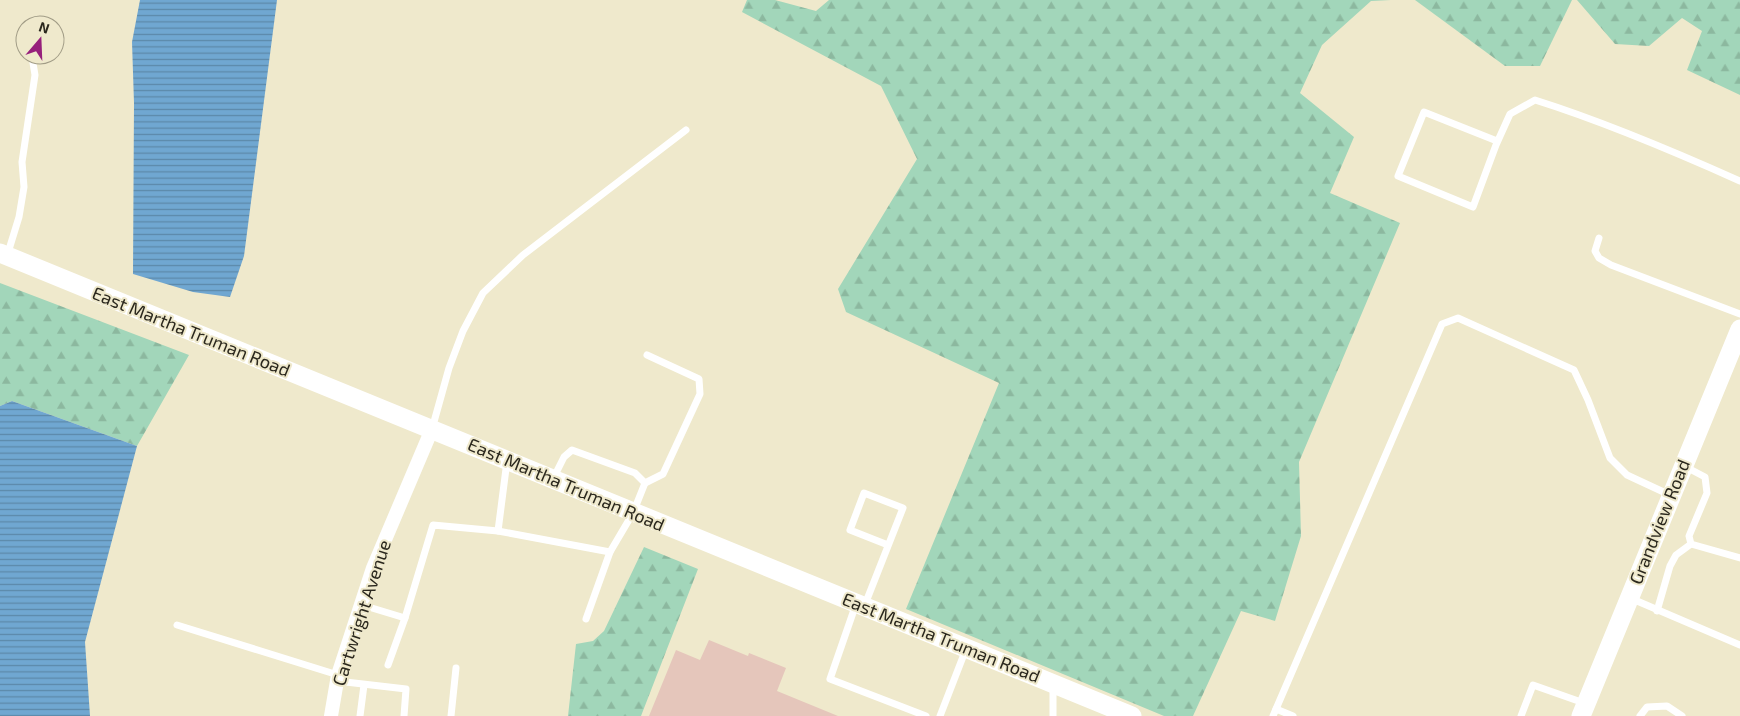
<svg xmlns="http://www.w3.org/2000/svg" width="1740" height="716" font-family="'Exo 2',sans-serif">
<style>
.forest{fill:url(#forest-firs)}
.water{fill:url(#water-rules)}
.building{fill:#e5c6bb}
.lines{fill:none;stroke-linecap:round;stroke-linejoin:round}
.service{stroke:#fff;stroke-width:7}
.minor{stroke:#fff;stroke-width:14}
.secondary{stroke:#fff;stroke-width:19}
.labels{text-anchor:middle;stroke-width:4;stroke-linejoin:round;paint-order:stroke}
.street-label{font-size:18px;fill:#2b281e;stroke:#efe9cc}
</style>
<defs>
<pattern id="forest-firs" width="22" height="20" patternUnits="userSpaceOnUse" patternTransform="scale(1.25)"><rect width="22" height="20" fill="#a2d6ba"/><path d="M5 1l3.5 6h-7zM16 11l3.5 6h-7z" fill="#8cb89f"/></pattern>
<pattern id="water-rules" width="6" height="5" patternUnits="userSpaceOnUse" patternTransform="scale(1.25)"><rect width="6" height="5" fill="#70a7d1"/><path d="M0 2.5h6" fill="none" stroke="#5c88a9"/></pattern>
</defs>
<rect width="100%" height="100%" fill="#efe9cc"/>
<g class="forest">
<polygon points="747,0 775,0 816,11 829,0 1391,0 1371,1 1322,45 1300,93 1354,137 1330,193 1400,223 1299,462 1301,536 1275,621 1241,611 1193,716 1164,716 906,609 999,383 846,312 838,289 917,159 881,86 742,12"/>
<polygon points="1415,0 1572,0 1540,66 1505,66"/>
<polygon points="1577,0 1740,0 1740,95 1687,70 1702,31 1682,18 1649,46 1615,44"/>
<polygon points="0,283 189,355 137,446 12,401 0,406"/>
<polygon points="644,547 698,569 641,716 568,716 576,644 593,641 604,631"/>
</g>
<g class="water">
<polygon points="140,0 277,0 244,256 230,297 193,292 133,274 134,103 132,42"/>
<polygon points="12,401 137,446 85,642 90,716 0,716 0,406"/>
</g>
<polygon class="building" points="709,640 748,656 749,653 786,668 777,691 838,716 649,716 676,650 700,660"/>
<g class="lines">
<g class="service">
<path d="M1497 141 1424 112 1398 176 1473 207 1496 145 1510 114 1535 100C1605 122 1673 151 1740 181"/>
<polyline points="1599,238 1595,251 1599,258 1611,265 1740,314"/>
<polyline points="7,256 19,217 24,187 22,162 35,75 33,63"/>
<polyline points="432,429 449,368 463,331 483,293 523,255 686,130"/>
<polyline points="1684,466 1705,477 1707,493 1689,536 1691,544 1740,558"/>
<polyline points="645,483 663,474 700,394 699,379 647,355"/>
<polyline points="498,531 610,552 633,513 645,483 635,473 572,450 564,457 553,479"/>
<polyline points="1630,598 1740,645"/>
<polyline points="856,604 830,679 926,716"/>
<polyline points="362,605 405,618 433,525 498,531 507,461"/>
<polyline points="864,607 903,508 864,493 850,530 888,545"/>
<polyline points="1657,611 1670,566 1676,555 1691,544"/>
<polyline points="586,619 610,552"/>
<polyline points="177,625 338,675"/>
<polyline points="388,665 405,618"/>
<polyline points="337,681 406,689 404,716"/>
<polyline points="1053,684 1053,716"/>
<polyline points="1276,709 1293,716"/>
<polyline points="360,716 364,685"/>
<polyline points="451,716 456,668"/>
<polyline points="940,716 966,649"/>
<polyline points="1273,716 1442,324 1458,318 1574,370 1588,400 1610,458 1627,475 1670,495"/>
<polyline points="1521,716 1533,685 1584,703"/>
<polyline points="1640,716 1647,707 1667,706 1682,716"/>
</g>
<polyline class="minor" points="331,716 338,675 373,568 432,429"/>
<g class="secondary">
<polyline points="0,253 1132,716"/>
<polyline points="1581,716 1740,329"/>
</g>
</g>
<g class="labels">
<g class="street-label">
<text transform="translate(191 332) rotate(22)" y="6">East Martha Truman Road</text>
<text transform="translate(566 485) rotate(23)" y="6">East Martha Truman Road</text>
<text transform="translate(1660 522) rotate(-68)" y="6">Grandview Road</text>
<text transform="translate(362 613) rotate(-72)" y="6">Cartwright Avenue</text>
<text transform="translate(941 638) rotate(22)" y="6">East Martha Truman Road</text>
</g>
</g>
<g transform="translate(40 40) rotate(19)"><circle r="24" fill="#efe9cc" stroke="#a19c86"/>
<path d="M0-4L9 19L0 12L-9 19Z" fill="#961f7b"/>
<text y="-8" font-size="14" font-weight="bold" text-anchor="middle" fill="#2b281e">N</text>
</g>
</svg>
